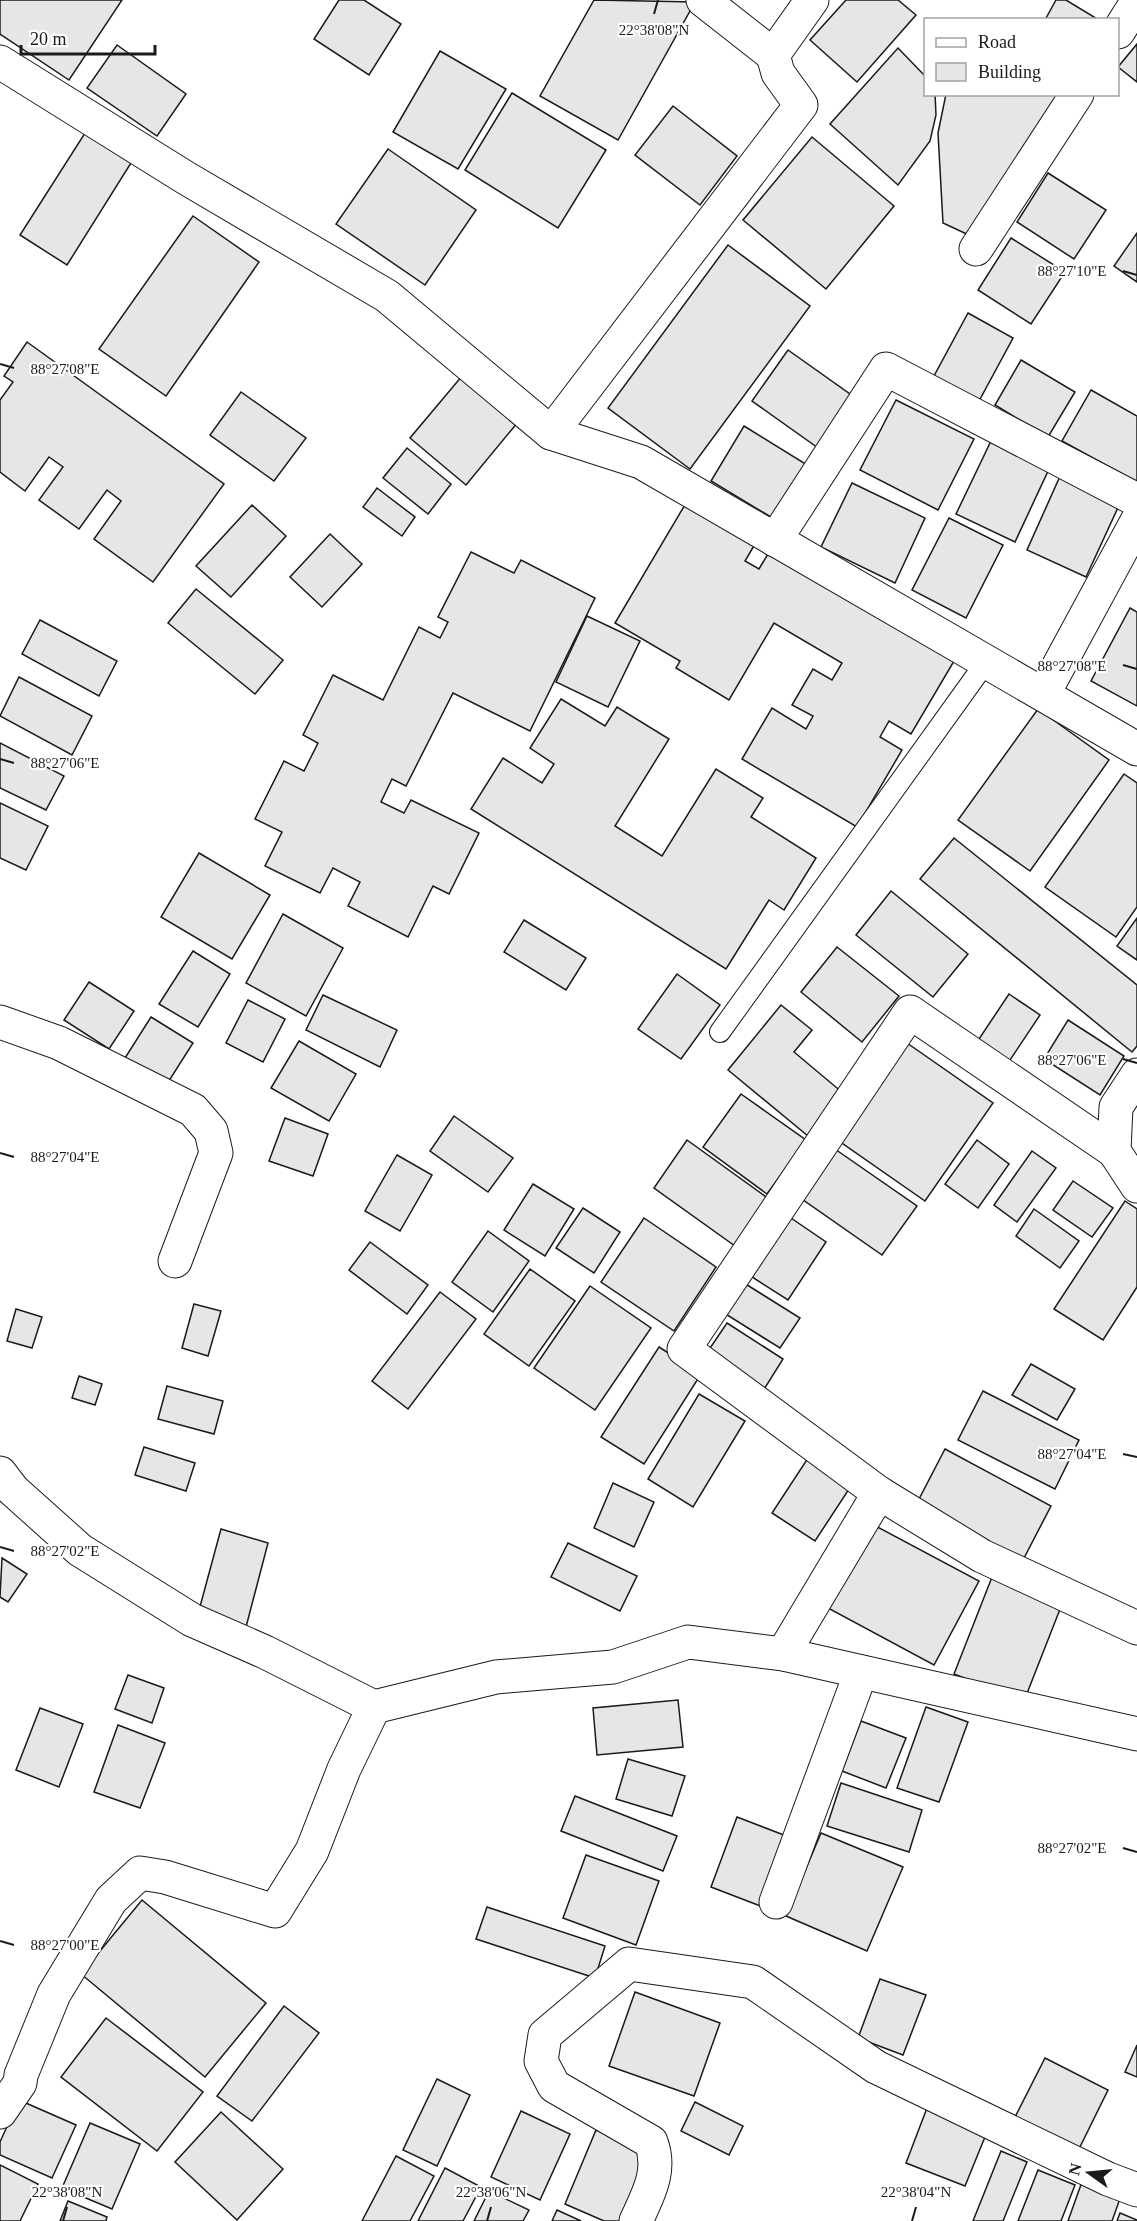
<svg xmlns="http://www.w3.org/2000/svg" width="1137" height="2221" font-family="Georgia,serif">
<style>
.building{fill:#e6e6e6;stroke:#1a1a1a;stroke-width:1.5}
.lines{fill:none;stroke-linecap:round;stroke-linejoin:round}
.service-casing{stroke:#1a1a1a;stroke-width:22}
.minor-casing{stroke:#1a1a1a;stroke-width:35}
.service{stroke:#fff;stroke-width:20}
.minor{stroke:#fff;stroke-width:33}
.ticks{fill:none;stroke:#1a1a1a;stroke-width:2}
.ticks-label{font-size:15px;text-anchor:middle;fill:#1a1a1a;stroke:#fff;stroke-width:4.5;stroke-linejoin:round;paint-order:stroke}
</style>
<rect width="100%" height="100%" fill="#fff"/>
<g class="building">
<polygon points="0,0 122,0 69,80 0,34"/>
<polygon points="339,0 364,0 401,24 369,75 314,39"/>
<polygon points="594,0 695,2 618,140 540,96"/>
<polygon points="846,0 898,0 916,15 857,82 810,40"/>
<polygon points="1056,0 1066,0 1099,20 1045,20"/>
<polygon points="1137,44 1137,82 1118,67"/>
<polygon points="117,45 186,94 157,136 87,88"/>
<polygon points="898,48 926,77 926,94 935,94 936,115 930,141 898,185 830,124"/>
<polygon points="440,51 506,89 458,169 393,132"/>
<polygon points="512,93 606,150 558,228 465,170"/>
<polygon points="946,94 1062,94 973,237 943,223 938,133"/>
<polygon points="673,106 737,156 700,205 635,155"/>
<polygon points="85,133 131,163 67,265 20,235"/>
<polygon points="812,137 894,206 826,289 743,220"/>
<polygon points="388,149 476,210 425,285 336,224"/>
<polygon points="1048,173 1106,210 1074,259 1017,222"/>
<polygon points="193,216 259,262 166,396 99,349"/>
<polygon points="1137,233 1137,282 1114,266"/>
<polygon points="1011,238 1065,272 1031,324 978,290"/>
<polygon points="728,245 810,306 690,469 608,408"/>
<polygon points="968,313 1013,338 979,401 934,376"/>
<polygon points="27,342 224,484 153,582 94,539 121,501 107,490 79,529 39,500 63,467 49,457 25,491 0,472 0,400 13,382 4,376"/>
<polygon points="788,350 857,399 821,450 752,401"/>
<polygon points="1021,360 1075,392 1048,437 995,405"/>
<polygon points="462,376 518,422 466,485 410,438"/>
<polygon points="1091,390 1137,416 1137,482 1062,441"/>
<polygon points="241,392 306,438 274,481 210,435"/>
<polygon points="896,400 974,439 938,510 860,470"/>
<polygon points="744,426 812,468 779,522 711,481"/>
<polygon points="991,441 1049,469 1015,542 956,514"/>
<polygon points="407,448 451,484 428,514 383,478"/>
<polygon points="1061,474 1121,501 1086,577 1027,550"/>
<polygon points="852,483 925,518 895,583 821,547"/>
<polygon points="377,488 415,517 402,536 363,507"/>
<polygon points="686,503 755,544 745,561 759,569 772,547 957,656 911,734 889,721 880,737 902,750 857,827 742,759 772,708 806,729 813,716 792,705 813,669 832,680 842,663 774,623 729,700 676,668 680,661 615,623"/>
<polygon points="252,505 286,536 231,597 196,566"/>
<polygon points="949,518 1003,545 966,618 912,590"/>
<polygon points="330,534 362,564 322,607 290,577"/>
<polygon points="471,552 514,573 521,560 595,598 530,731 453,693 406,786 392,779 381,802 404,813 411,800 479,833 449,894 433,886 408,937 348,906 360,882 333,868 320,893 265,866 282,832 255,819 284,761 304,771 318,743 303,735 333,675 383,700 419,627 440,638 448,622 438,617"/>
<polygon points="196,589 283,660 255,694 168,623"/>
<polygon points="1130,608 1137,612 1137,706 1091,681"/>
<polygon points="587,616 640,641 608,707 556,682"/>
<polygon points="40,620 117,661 99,696 22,654"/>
<polygon points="19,677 92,716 72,755 0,716"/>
<polygon points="561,699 605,726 617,707 669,739 615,826 662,856 716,769 763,798 751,817 816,858 784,910 769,900 726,969 471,809 503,758 542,783 554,764 530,748"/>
<polygon points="1038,709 1109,760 1030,871 958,820"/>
<polygon points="0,743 64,776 46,810 0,788"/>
<polygon points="1124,774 1137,783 1137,907 1116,937 1045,887"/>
<polygon points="0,803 48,826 26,870 0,858"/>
<polygon points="954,838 1137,985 1137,1046 1132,1052 920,879"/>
<polygon points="199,853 270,895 232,959 161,917"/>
<polygon points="891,891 968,954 933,997 856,935"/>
<polygon points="283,914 343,948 306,1016 246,983"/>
<polygon points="1137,918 1137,960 1117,946"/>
<polygon points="524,920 586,958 566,990 504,952"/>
<polygon points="837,947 899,996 862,1042 801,992"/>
<polygon points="193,951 230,974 198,1027 159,1004"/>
<polygon points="677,974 720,1005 681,1059 638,1029"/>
<polygon points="89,982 134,1011 109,1049 64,1020"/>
<polygon points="1009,994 1040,1015 1004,1069 973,1048"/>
<polygon points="323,995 397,1030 380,1067 306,1030"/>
<polygon points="248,1000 285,1019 263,1062 226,1043"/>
<polygon points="781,1005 812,1030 794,1052 843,1093 808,1136 728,1070"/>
<polygon points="151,1017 193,1043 167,1084 125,1058"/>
<polygon points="1068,1020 1124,1056 1100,1095 1044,1059"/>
<polygon points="299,1041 356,1074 329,1121 271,1088"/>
<polygon points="907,1043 993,1103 925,1201 839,1141"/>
<polygon points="741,1094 806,1140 767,1194 703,1147"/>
<polygon points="454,1116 513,1158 488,1192 430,1151"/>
<polygon points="285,1118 328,1134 313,1176 269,1161"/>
<polygon points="687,1140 769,1199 735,1246 654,1188"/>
<polygon points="977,1140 1009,1164 978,1208 945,1184"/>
<polygon points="832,1147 917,1206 882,1255 799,1197"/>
<polygon points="1032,1151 1056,1168 1017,1222 994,1205"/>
<polygon points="397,1155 432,1175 400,1231 365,1211"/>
<polygon points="1073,1181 1113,1208 1092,1237 1053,1210"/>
<polygon points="533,1184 574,1209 545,1256 504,1230"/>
<polygon points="1125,1201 1137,1209 1137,1287 1103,1340 1054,1309"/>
<polygon points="583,1208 620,1232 594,1273 556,1248"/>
<polygon points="1034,1209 1079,1241 1060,1268 1016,1236"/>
<polygon points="788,1216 826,1242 788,1300 749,1275"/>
<polygon points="644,1218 716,1267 674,1331 601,1282"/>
<polygon points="488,1231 529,1261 493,1312 452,1282"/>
<polygon points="370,1242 428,1285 407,1314 349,1270"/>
<polygon points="530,1269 575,1301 529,1366 484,1334"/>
<polygon points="744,1283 800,1318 780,1348 724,1313"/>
<polygon points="590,1286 651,1328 595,1410 534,1368"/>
<polygon points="440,1292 476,1319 408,1409 372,1381"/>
<polygon points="194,1304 221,1311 208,1356 182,1348"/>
<polygon points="16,1309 42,1317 32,1348 7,1341"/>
<polygon points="727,1323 783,1359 763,1391 706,1354"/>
<polygon points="659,1347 701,1374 644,1464 601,1437"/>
<polygon points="1031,1364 1075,1389 1057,1420 1012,1395"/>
<polygon points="79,1376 102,1384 95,1405 72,1398"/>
<polygon points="167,1386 223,1401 214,1434 158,1419"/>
<polygon points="983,1391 1079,1440 1055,1489 958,1440"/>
<polygon points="699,1394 745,1421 693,1507 648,1479"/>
<polygon points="144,1447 195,1463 186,1491 135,1475"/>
<polygon points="945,1449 1051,1506 1023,1560 917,1503"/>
<polygon points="808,1458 851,1486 815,1541 772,1513"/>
<polygon points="613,1483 654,1502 634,1547 594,1528"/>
<polygon points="870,1523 979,1581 934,1665 826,1607"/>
<polygon points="221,1529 268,1543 246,1627 198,1614"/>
<polygon points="568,1543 637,1576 620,1611 551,1577"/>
<polygon points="2,1558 27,1574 8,1602 0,1597"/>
<polygon points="994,1572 1064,1599 1024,1701 954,1674"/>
<polygon points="128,1675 164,1688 152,1723 115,1709"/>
<polygon points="678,1700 683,1747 597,1755 593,1708"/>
<polygon points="926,1707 968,1722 939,1802 897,1788"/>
<polygon points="40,1708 83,1724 59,1787 16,1770"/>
<polygon points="861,1721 906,1738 886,1788 842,1771"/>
<polygon points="118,1725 165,1743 140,1808 94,1792"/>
<polygon points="628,1759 685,1776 672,1816 616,1799"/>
<polygon points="841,1783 922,1810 909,1852 827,1826"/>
<polygon points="575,1796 677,1836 663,1871 561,1831"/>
<polygon points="737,1817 789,1837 763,1907 711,1887"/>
<polygon points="821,1833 903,1867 867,1951 786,1916"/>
<polygon points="586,1855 659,1881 636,1945 563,1918"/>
<polygon points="142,1900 266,2003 205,2077 81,1974"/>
<polygon points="487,1907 605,1946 595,1978 476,1939"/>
<polygon points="880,1979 926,1995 903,2055 858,2038"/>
<polygon points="635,1992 720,2023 694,2096 609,2066"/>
<polygon points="284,2006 319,2033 252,2121 217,2096"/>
<polygon points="106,2018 203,2092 157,2151 61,2077"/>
<polygon points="1137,2045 1137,2077 1125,2072"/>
<polygon points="1045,2058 1108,2090 1075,2157 1011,2125"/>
<polygon points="437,2079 470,2095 437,2166 403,2150"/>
<polygon points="19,2100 76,2125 52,2178 0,2155 0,2142"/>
<polygon points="695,2102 743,2126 729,2155 681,2131"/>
<polygon points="927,2108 987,2132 965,2186 906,2163"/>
<polygon points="521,2111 570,2134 540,2200 491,2177"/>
<polygon points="221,2112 283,2169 237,2220 175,2162"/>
<polygon points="90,2123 140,2144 112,2209 62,2188"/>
<polygon points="596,2130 652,2153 623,2221 604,2221 565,2204"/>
<polygon points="1001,2151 1027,2162 1003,2221 973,2221"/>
<polygon points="396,2156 434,2176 410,2221 362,2221"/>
<polygon points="0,2165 38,2184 20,2221 0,2221"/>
<polygon points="445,2168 481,2187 463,2221 418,2221"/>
<polygon points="1038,2170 1075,2185 1061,2221 1018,2221"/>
<polygon points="1083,2179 1122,2193 1112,2221 1068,2221"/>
<polygon points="489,2191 529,2210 523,2221 474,2221"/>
<polygon points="68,2201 107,2217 106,2221 60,2221"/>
<polygon points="557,2210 581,2221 552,2221"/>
<polygon points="1120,2213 1137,2220 1137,2221 1117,2221"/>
</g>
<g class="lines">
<defs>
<polyline id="service" points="720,1032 986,662"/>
<g id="minor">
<polyline points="703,0 773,55"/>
<polyline points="1118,32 1137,2"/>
<polyline points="0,62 186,178 387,296 551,433 641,462 1137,749"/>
<polyline points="976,249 1077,94"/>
<polyline points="551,433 801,105 778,73 773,55 812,0"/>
<polyline points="775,540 886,369 1137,500"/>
<polyline points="1044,693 1137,521"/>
<polyline points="0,1022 59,1043 193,1110 211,1131 216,1153 175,1261"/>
<polyline points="1137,1075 1116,1107 1114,1151 1137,1186"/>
<polyline points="1114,1151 910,1012 684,1349 879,1493 982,1556 1137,1628"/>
<polyline points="0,1473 13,1490 80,1550 192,1620 265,1652 374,1707"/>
<polyline points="783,1654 879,1493"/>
<polyline points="776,1902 861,1672"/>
<polyline points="0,2112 20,2083 21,2075 54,1994 111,1900 140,1873 165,1877 275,1911 312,1851 344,1769 374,1707 496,1677 613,1667 688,1642 783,1654 1137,1734"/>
<path d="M636 2221C648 2195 662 2171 651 2142L554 2086 541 2061 545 2035 629 1964 753 1982 876 2067 1108 2179 1137 2190"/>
</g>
</defs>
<use href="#service" class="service-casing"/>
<use href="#minor" class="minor-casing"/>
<use href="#service" class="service"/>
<use href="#minor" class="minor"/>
</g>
<path class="ticks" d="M654 14 658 0M1123 271 1137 275M0 364 14 368M1123 665 1137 669M0 759 14 763M1123 1059 1137 1063M0 1153 14 1157M1123 1454 1137 1457M0 1547 14 1551M1123 1848 1137 1852M0 1941 14 1945M63 2221 67 2207M487 2221 491 2207M912 2221 916 2207"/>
<g class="ticks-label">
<text x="654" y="35">22°38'08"N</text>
<text x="1072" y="276">88°27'10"E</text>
<text x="65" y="374">88°27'08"E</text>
<text x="1072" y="671">88°27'08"E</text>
<text x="65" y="768">88°27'06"E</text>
<text x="1072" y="1065">88°27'06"E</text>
<text x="65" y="1162">88°27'04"E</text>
<text x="1072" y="1459">88°27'04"E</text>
<text x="65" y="1556">88°27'02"E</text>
<text x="1072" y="1853">88°27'02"E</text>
<text x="65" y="1950">88°27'00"E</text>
<text x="67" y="2197">22°38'08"N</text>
<text x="491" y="2197">22°38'06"N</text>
<text x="916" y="2197">22°38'04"N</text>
</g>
<rect x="924" y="18" width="195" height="78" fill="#ffffff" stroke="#a3a3a3" stroke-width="1.5"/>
<rect x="936" y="38" width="30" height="9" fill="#ffffff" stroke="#a3a3a3" stroke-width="1.5"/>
<text x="978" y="48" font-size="18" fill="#1a1a1a">Road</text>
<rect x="936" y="63" width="30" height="18" fill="#e6e6e6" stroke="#a3a3a3" stroke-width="1.5"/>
<text x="978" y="78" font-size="18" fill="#1a1a1a">Building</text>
<g transform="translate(1089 2173) rotate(285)" stroke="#ffffff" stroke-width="4.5" paint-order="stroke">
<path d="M0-4.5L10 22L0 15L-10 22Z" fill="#1a1a1a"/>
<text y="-9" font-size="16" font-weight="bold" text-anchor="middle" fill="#1a1a1a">N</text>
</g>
<path d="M21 45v9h134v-9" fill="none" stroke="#1a1a1a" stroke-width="3"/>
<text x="30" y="45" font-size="18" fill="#1a1a1a" stroke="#ffffff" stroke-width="4.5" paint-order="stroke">20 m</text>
</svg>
